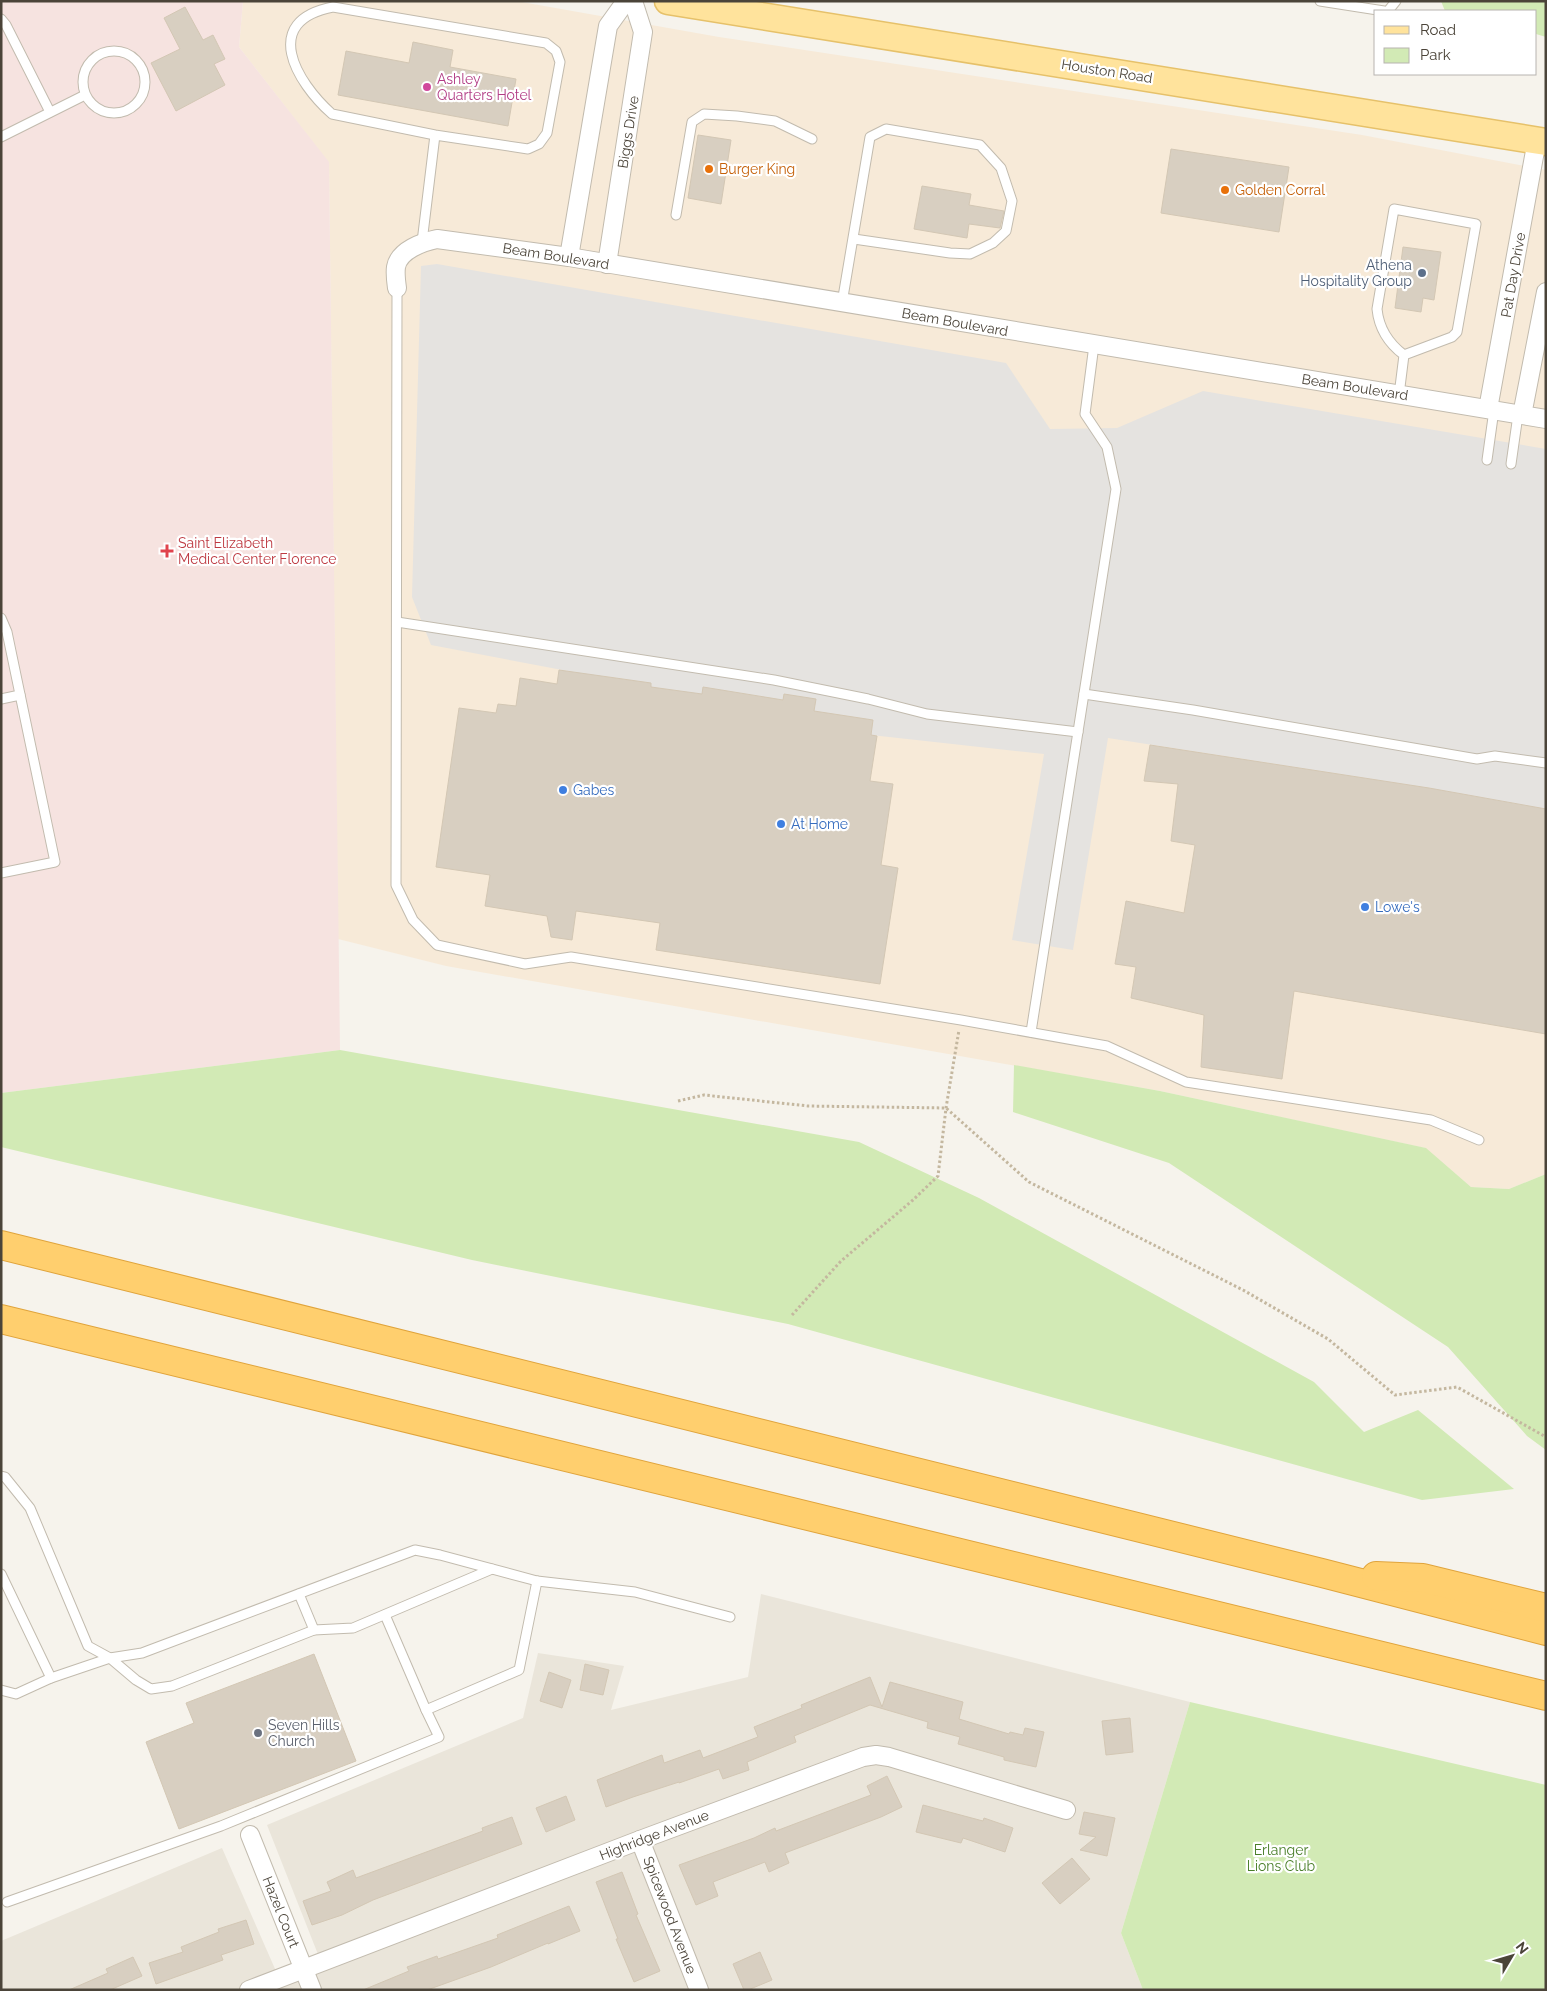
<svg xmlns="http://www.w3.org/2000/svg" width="1547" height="1991" font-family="Raleway,sans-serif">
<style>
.residential{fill:#eae5da}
.commercial{fill:#f7ead8}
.medical{fill:#f6e3e0}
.green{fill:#d2eab5}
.parking{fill:#e5e3e0}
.building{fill:#d8cfc1;stroke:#d3c7b4}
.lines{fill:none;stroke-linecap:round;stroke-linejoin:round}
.lane-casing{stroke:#c2bbae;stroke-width:11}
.street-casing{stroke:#c2bbae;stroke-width:20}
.primary-casing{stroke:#e6c16a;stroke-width:29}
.highway-casing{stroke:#e0a43c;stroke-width:30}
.path{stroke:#c4b79f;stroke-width:3;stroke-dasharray:2.5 2.5;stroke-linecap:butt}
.lane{stroke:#fff;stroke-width:9}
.street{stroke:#fff;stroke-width:18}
.primary{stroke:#ffe39c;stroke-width:26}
.highway{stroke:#ffcf6e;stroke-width:28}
.hotel-dot{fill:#d1479c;stroke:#fff;stroke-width:2}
.food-dot{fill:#e8710a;stroke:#fff;stroke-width:2}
.service-dot{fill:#5c6f8a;stroke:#fff;stroke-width:2}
.health-dot{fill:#e0444e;stroke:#fff;stroke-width:2}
.shop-dot{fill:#3f7fe0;stroke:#fff;stroke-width:2}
.worship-dot{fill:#6b7280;stroke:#fff;stroke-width:2}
.labels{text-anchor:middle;stroke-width:4.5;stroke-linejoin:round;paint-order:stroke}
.street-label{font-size:14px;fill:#4b4439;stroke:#fff}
.hotel-label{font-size:14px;fill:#b23c85;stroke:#fff;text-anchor:start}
.food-label{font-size:14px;fill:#c56008;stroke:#fff;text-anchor:start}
.service-label{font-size:14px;fill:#4e5e75;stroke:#fff;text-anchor:end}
.health-label{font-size:14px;fill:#be3a42;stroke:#fff;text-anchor:start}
.shop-label{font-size:14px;fill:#366cbe;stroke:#fff;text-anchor:start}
.worship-label{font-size:14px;fill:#5b616d;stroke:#fff;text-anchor:start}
.park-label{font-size:14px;fill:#4a7f2a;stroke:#fff}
</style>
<rect width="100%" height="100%" fill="#f6f3ec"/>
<polygon class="residential" points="761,1594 1190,1702 1121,1933 1143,1990 1,1990 1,1941 222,1848 279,1978 321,1962 267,1825 523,1718 538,1653 624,1666 611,1710 748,1677"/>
<polygon class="commercial" points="243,1 516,1 719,37 1362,135 1546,170 1546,1174 1509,1189 1471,1187 1425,1148 1160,1091 446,966 338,939 329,163 239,47"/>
<polygon class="medical" points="1,1 243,1 239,47 329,162 340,1050 1,1093"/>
<g class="green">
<polygon points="1441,1 1546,1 1546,37 1536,34 1536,11 1445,11"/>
<polygon points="340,1050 859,1142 979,1198 1314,1382 1364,1432 1418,1410 1514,1489 1422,1500 788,1324 472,1260 1,1147 1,1093"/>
<polygon points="1014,1065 1160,1091 1426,1148 1471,1187 1509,1189 1546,1174 1546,1450 1527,1436 1448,1347 1169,1163 1013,1112"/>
<polygon points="1190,1702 1546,1785 1546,1990 1143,1990 1121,1933"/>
</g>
<polygon class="parking" points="437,264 1006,363 1050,429 1117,428 1203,391 1546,449 1546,809 1429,788 1108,738 1073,950 1012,940 1044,754 871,735 873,720 814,711 815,699 784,694 783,700 704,688 700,709 678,706 681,691 651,687 651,683 603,676 603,679 594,676 431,645 412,597 421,266"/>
<g class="building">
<polygon points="185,7 203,40 213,35 225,59 214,64 225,85 176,111 151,63 180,49 164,18"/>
<polygon points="413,42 453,50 450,67 516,79 508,126 338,95 346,51 409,63"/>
<polygon points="698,135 731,140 721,204 688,198"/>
<polygon points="1171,149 1289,167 1279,232 1161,213"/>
<polygon points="922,186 971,194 969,205 1004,211 1000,228 969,224 967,238 914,229"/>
<polygon points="1403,247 1441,252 1434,300 1423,298 1421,312 1395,308"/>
<polygon points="559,670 651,683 651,687 702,694 703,687 783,700 784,694 816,699 814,711 873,720 871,735 877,736 870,781 893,784 881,865 898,868 880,984 656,950 660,923 576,911 572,940 551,937 547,916 485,906 490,875 436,867 459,708 496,713 498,704 516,706 520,678 557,684"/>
<polygon points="1150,745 1429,788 1546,809 1546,1034 1294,991 1282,1079 1201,1067 1204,1015 1131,998 1136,967 1115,964 1126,901 1184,913 1195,845 1171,841 1178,784 1144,781"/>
<polygon points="314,1654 356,1761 179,1829 146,1742 194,1723 186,1703"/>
<polygon points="585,1664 609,1670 603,1695 580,1690"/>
<polygon points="549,1672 571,1680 562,1708 540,1701"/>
<polygon points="870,1677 882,1707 890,1682 963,1702 959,1719 1009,1734 1010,1732 1023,1735 1025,1728 1044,1732 1036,1767 1004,1760 1004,1757 958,1744 960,1737 927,1728 928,1722 870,1705 794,1736 796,1742 747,1762 749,1770 723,1779 719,1769 679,1783 679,1782 633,1797 606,1807 597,1780 662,1755 664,1763 700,1750 703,1758 758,1737 754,1727 802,1708 801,1705"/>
<polygon points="1130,1718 1133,1752 1106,1755 1102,1721"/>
<polygon points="887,1776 902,1807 881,1817 785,1853 789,1863 769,1872 765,1862 713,1882 718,1896 696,1905 679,1865 754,1838 775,1828 776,1831 871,1795 867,1786"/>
<polygon points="566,1796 575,1820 546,1832 536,1808"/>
<polygon points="923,1805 983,1821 984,1818 1013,1828 1005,1852 963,1838 961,1843 916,1832"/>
<polygon points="1084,1812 1115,1818 1107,1856 1080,1850 1096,1837 1079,1834"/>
<polygon points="512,1817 522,1844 373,1900 342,1915 312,1925 303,1901 331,1891 327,1882 353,1870 356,1878 483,1831 482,1828"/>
<polygon points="1072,1858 1090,1879 1060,1904 1042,1883"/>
<polygon points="622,1872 638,1914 636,1915 660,1971 634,1982 616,1939 618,1939 596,1882"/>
<polygon points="569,1906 580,1931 548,1944 548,1943 491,1967 427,1990 363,1990 409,1971 407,1967 437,1956 438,1959 498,1938 497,1935"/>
<polygon points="246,1920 254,1944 221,1955 223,1960 156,1984 149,1963 183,1952 181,1947 219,1932 218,1929"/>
<polygon points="760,1952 772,1980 748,1990 744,1990 733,1964"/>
<polygon points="133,1957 142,1976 110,1990 69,1990 108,1973 106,1969"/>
</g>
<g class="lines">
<defs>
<g id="lane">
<polyline points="1320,1 1384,11"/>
<polyline points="1388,11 1396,1"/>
<polyline points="1,19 6,25 50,112"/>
<circle cx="114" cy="82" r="31"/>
<polyline points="1,137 85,95"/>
<polyline points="676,215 692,122 704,114 737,116 775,121 812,139"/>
<path d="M422 242 435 135 528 149 539 144 547 133 560 62 556 51 546 43 333 7C260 21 296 82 332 114L435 135"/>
<polyline points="397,288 396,885 413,920 437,945 525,964 571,957 961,1020 1107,1046 1186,1082 1431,1120 1479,1140"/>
<polyline points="842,303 870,137 886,129 980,145 1001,168 1012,201 1006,231 993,243 970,254 950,253 854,239"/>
<path d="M1399 395 1404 355 1452 337 1457 332 1476 224 1394 209 1377 309C1379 329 1388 343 1404 355"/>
<polyline points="1487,460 1494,410"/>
<polyline points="1511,464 1518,415"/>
<polyline points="1,618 7,632 55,862 1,873"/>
<polyline points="397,622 774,680 868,699 927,714 1078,732"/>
<polyline points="1084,694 1193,710 1477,759 1495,756 1546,763"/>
<polyline points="1,699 20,695"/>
<polyline points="1031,1032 1116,489 1107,447 1085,414 1094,345"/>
<polyline points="1,1476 5,1477 30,1508 88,1646 110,1658 136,1680 151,1689 172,1686 314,1630 353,1628 492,1569"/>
<polyline points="1,1574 51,1678 110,1658 142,1653 415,1550 440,1555 537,1581 635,1592 730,1617"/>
<polyline points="299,1594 314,1630"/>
<polyline points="385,1615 426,1710"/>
<polyline points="1,1690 16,1694 51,1678"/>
<polyline points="7,1902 221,1826 439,1737 426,1710 519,1670 537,1581"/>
</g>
<g id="street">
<polyline points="569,257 608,26 626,1"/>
<polyline points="607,264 643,32 633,1"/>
<path d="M397 288C396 281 395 274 396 267 399 250 423 242 437 239L569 257 1546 419"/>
<polyline points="1488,409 1537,140"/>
<polyline points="1522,415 1546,292"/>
<polyline points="250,1835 312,1990"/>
<polyline points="640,1840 699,1990"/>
<polyline points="249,1990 640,1840 863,1757 876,1755 889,1757 1066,1810"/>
</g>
<polyline id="primary" points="668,1 1546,142"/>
<g id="highway">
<polyline points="1,1245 1322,1573 1546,1631"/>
<polyline points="1,1319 1546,1696"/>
<polyline points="1376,1576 1423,1578 1546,1608"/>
</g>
</defs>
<use href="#lane" class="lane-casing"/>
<use href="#street" class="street-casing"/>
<use href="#primary" class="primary-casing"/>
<use href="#highway" class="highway-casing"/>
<g class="path">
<polyline points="678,1101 704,1095 808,1106 946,1108 1029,1182 1243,1290 1328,1339 1395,1395 1457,1387 1546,1437"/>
<polyline points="792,1315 841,1261 913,1200 938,1176 946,1108 959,1030"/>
</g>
<use href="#lane" class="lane"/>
<use href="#street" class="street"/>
<use href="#primary" class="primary"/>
<use href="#highway" class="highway"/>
</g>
<circle class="hotel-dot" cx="427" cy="87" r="5"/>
<g class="food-dot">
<circle cx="709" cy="169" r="5"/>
<circle cx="1225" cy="190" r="5"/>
</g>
<circle class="service-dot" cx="1422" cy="273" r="5"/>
<path class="health-dot" d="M164.5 543.5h5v5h5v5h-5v5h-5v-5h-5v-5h5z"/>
<g class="shop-dot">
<circle cx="563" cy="790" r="5"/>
<circle cx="781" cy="824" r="5"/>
<circle cx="1365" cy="907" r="5"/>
</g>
<circle class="worship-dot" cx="258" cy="1733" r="5"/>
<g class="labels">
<g class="street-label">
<text transform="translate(1107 71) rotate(9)" y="5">Houston Road</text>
<text transform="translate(628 132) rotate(-81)" y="5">Biggs Drive</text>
<text transform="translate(556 256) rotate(9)" y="5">Beam Boulevard</text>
<text transform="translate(1513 275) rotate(-80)" y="5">Pat Day Drive</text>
<text transform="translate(955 322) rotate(10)" y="5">Beam Boulevard</text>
<text transform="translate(1355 387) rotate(9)" y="5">Beam Boulevard</text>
<text transform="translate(654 1835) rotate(-21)" y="5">Highridge Avenue</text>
<text transform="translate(281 1912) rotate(68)" y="5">Hazel Court</text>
<text transform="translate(670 1915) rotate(69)" y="5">Spicewood Avenue</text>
</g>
<g class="hotel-label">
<text x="437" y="84">Ashley<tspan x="437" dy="16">Quarters Hotel</tspan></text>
</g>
<g class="food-label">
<text x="719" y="174">Burger King</text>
<text x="1235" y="195">Golden Corral</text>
</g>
<g class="service-label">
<text x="1412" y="270">Athena<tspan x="1412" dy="16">Hospitality Group</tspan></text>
</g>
<g class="health-label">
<text x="178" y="548">Saint Elizabeth<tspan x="178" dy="16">Medical Center Florence</tspan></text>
</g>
<g class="shop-label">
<text x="573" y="795">Gabes</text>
<text x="791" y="829">At Home</text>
<text x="1375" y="912">Lowe's</text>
</g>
<g class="worship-label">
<text x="268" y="1730">Seven Hills<tspan x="268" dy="16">Church</tspan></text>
</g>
<g class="park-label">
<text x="1281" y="1855">Erlanger<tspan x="1281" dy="16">Lions Club</tspan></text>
</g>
</g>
<rect width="1547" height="1991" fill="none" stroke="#4b4439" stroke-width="5"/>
<rect x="1374" y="10" width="162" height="65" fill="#ffffff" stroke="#b7b4b0"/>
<rect x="1384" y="26" width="25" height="8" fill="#ffe39c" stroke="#b7b4b0"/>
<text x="1420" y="35" font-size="15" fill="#4b4439">Road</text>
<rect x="1384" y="48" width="25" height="15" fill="#d2eab5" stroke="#b7b4b0"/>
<text x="1420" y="60" font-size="15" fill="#4b4439">Park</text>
<g transform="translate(1512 1956) rotate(52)" stroke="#ffffff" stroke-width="4" paint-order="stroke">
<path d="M0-4L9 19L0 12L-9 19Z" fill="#4b4439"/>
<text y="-8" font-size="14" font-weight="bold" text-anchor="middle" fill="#4b4439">N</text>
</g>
</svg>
